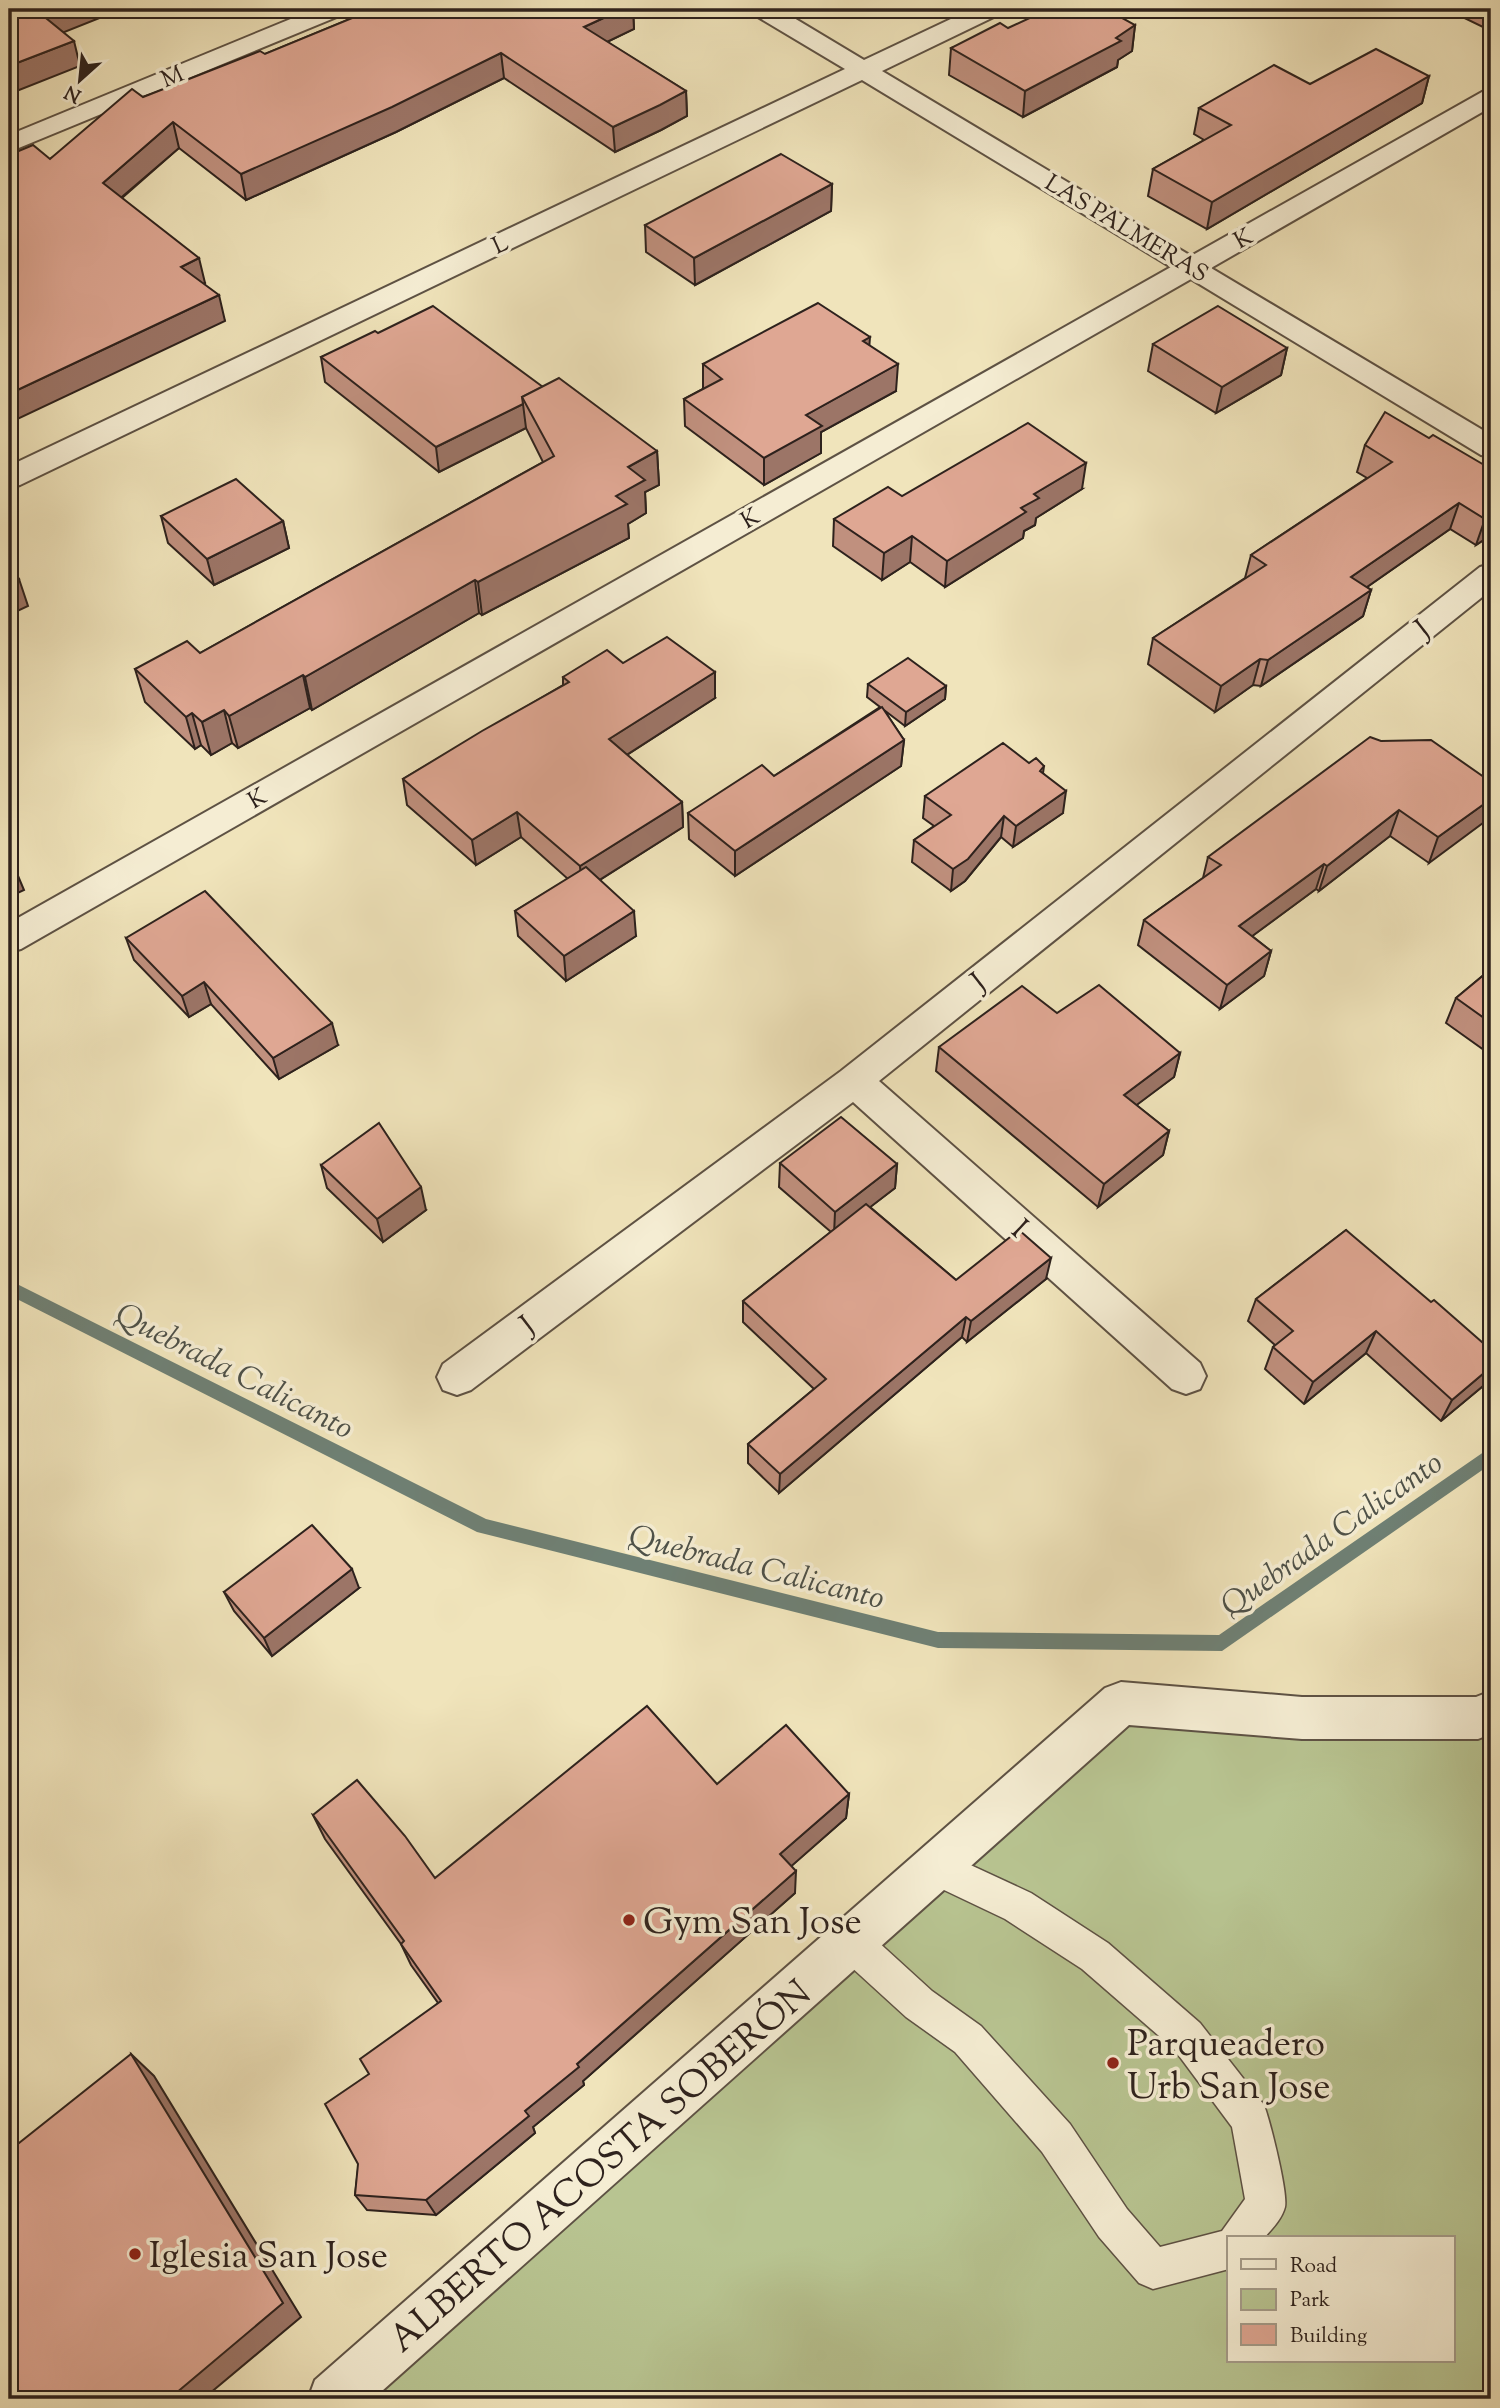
<svg xmlns="http://www.w3.org/2000/svg" width="1500" height="2408" font-family="'Sorts Mill Goudy',serif">
<style>
.green{fill:#b8c491;stroke:#737357;stroke-width:2;fill-rule:evenodd}
.lines{fill:none;stroke-linecap:round;stroke-linejoin:round}
.stream{fill:#6f8074;fill-rule:evenodd}
.lane-casing{stroke:#5e5244;stroke-width:3}
.street-casing{stroke:#5e5244;stroke-width:4}
.lane{fill:#f5edd3;fill-rule:evenodd}
.street{fill:#f5edd3;fill-rule:evenodd}
.wall{fill:#c0907e;stroke:#2e221d;stroke-width:2}
.shaded-wall{fill:#9c7567;stroke:#2e221d;stroke-width:2}
.building{fill:#dfa793;stroke:#2e221d;stroke-width:2}
.poi-dot{fill:#8f2418;stroke:#f5edd3;stroke-width:2.5}
.labels{text-anchor:middle;stroke-width:7;stroke-linejoin:round;paint-order:stroke}
.far-street-label{font-size:24px;fill:#2e221d;stroke:#f5edd3}
.street-label{font-size:30px;fill:#2e221d;stroke:#f5edd3}
.water-label{font-size:32px;font-style:italic;fill:#4e5148;stroke:#f5edd3}
.near-poi-label{font-size:37px;fill:#2e221d;stroke:#f5edd3;text-anchor:start}
.near-street-label{font-size:37px;fill:#2e221d;stroke:#f5edd3}
</style>
<rect width="100%" height="100%" fill="#f0e4bb"/>
<filter id="stains"><feTurbulence type="fractalNoise" baseFrequency=".00286" numOctaves="4"/><feColorMatrix values="0 0 0 0 .2 0 0 0 0 .09 0 0 0 0 .02 0 0 0 .5 -.17"/></filter>
<radialGradient id="worn" r=".72"><stop offset=".6" stop-color="#630" stop-opacity="0"/><stop offset="1" stop-color="#630" stop-opacity=".3"/></radialGradient>
<path class="green" d="M1121 1703 1478 1718 1491 1712V2399H334ZM1229 2238H1453V2361H1229Z"/>
<g class="lines">
<polygon class="stream" points="9,1280 486,1519 938,1632 1219,1635 1491,1447 1491,1464 1222,1651 938,1648 477,1532 9,1295"/>
<defs>
<path id="lane" d="M936 1849 1031 1893 1108 1943 1200 2023 1264 2105C1270 2121 1288 2192 1285 2207 1282 2219 1272 2229 1264 2238H1229V2269L1153 2289 1139 2283 1099 2237 1042 2152 955 2052 906 2017 838 1955 833 1942 838 1929 851 1924 864 1929 932 1991 981 2026 1070 2124 1127 2209 1160 2247 1222 2231 1245 2199 1232 2127 1174 2049 1082 1969 1005 1919 923 1880 918 1867 923 1854Z"/>
<g id="street">
<polygon points="315,9 347,9 344,14 9,152 9,135"/>
<polygon points="750,9 779,9 864,60 972,9 1003,9 1000,14 882,71 1191,256 1482,92 1491,89 1491,107 1211,268 1491,435 1491,457 1481,455 1191,279 21,949 9,952 9,923 1171,267 862,80 20,485 9,488 9,466 845,69 753,14"/>
<polygon points="1491,564 1491,590 879,1081 1200,1363 1206,1376 1200,1389 1186,1394 1172,1389 853,1102 471,1390 457,1395 443,1390 437,1377 443,1364 841,1071 1480,567"/>
<polygon points="1121,1682 1302,1697 1476,1697 1491,1691 1491,1734 1478,1739 1302,1739 1129,1725 373,2399 308,2399 315,2380 1105,1688"/>
</g>
</defs>
<use href="#lane" class="lane-casing"/>
<use href="#street" class="street-casing"/>
<use href="#lane" class="lane"/>
<use href="#street" class="street"/>
</g>
<g class="wall">
<polygon points="374,9 633,9 634,29 607,42 686,91 687,116 661,130 615,152 504,78 396,132 246,200 179,148 122,198 205,283 204,284 225,321 50,159 143,97 265,54"/>
<polygon points="829,9 862,9 843,17"/>
<polygon points="1446,9 1491,9 1491,31"/>
<polygon points="1135,25 1132,51 1118,60 1117,67 1023,117 949,75 951,48 1008,28"/>
<polygon points="1429,76 1422,103 1207,229 1148,196 1153,169 1204,140 1194,134 1199,108 1310,84"/>
<polygon points="832,184 831,211 695,285 646,252 645,225"/>
<polygon points="378,333 543,387 657,451 659,485 645,492 646,513 628,524 629,538 482,615 479,613 312,710 310,708 238,748 232,743 211,755 201,745 195,749 145,702 135,669 200,653 543,462 526,428 439,472 325,382 321,357"/>
<polygon points="1153,344 1287,348 1281,375 1216,413 1148,371"/>
<polygon points="869,345 896,391 821,432 821,453 764,485 685,426 684,399 703,389 703,364"/>
<polygon points="1429,438 1491,469 1490,473 1491,535 1476,545 1450,529 1367,587 1371,590 1363,616 1261,686 1253,685 1215,712 1148,664 1153,638 1245,578 1251,555 1367,478 1357,472 1365,445"/>
<polygon points="1082,489 1036,518 1035,525 1024,531 1023,538 945,587 910,562 882,580 833,546 834,519 902,496"/>
<polygon points="161,516 283,521 289,548 214,585 168,543"/>
<polygon points="623,663 715,698 627,755 682,802 683,827 600,880 636,936 566,981 518,936 515,911 568,879 521,837 476,865 407,805 403,779 563,685 563,677"/>
<polygon points="868,684 946,686 945,699 905,726 884,710 904,740 901,766 735,876 689,839 688,813 774,776 880,707 867,697"/>
<polygon points="1029,763 1044,766 1043,773 1063,813 1013,847 1001,837 965,881 951,891 912,862 914,840 934,826 923,818 925,796"/>
<polygon points="1491,782 1429,863 1390,836 1319,891 1316,889 1252,936 1271,951 1264,976 1220,1009 1138,945 1144,920 1203,878 1208,857"/>
<polygon points="126,938 338,1045 279,1079 211,1004 189,1017 134,960"/>
<polygon points="1491,969 1491,1055 1446,1023 1456,998"/>
<polygon points="1057,1013 1180,1053 1174,1077 1136,1105 1169,1131 1163,1155 1098,1207 936,1071 939,1047"/>
<polygon points="780,1163 897,1164 895,1188 870,1207 956,1280 1046,1279 967,1342 962,1337 779,1493 748,1463 748,1444 814,1389 743,1322 743,1301 831,1232 779,1187"/>
<polygon points="321,1165 426,1210 383,1242 327,1188"/>
<polygon points="1346,1230 1489,1381 1441,1421 1366,1353 1304,1404 1265,1369 1273,1347 1275,1345 1248,1321 1256,1299"/>
<polygon points="359,1588 272,1656 234,1611 224,1592"/>
<polygon points="717,1784 849,1794 846,1818 791,1866 795,1893 583,2081 584,2085 533,2127 535,2133 436,2215 367,2210 355,2195 369,2074 438,2003 411,1965 401,1944 325,1839 313,1815 435,1878"/>
</g>
<g class="shaded-wall">
<polygon points="54,9 122,9 47,39 41,14"/>
<polygon points="623,9 633,9 634,29 586,52 584,27"/>
<polygon points="843,9 862,9 843,17"/>
<polygon points="1135,25 1132,51 1118,60 1117,67 1023,117 1025,91"/>
<polygon points="74,41 80,66 9,94 9,66"/>
<polygon points="501,53 504,78 396,132 246,200 241,174"/>
<polygon points="1429,76 1422,103 1207,229 1212,202"/>
<polygon points="686,91 687,116 661,130 615,152 613,127"/>
<polygon points="173,122 179,148 109,208 103,183"/>
<polygon points="832,184 831,211 695,285 694,258"/>
<polygon points="199,258 205,283 187,292 181,267"/>
<polygon points="219,295 225,321 9,423 9,394"/>
<polygon points="870,337 868,364 863,341"/>
<polygon points="1287,348 1281,375 1216,413 1222,387"/>
<polygon points="898,364 896,391 821,432 821,453 764,485 764,458 806,415"/>
<polygon points="523,404 526,428 439,472 436,447"/>
<polygon points="657,451 659,485 645,492 646,513 628,524 629,538 482,615 478,582 616,496 628,467"/>
<polygon points="1086,463 1082,489 1036,518 1035,525 1024,531 1023,538 945,587 947,561 1021,508 1034,494"/>
<polygon points="1459,503 1450,529 1344,603 1351,577"/>
<polygon points="1491,515 1491,535 1476,545 1485,519"/>
<polygon points="283,521 289,548 214,585 207,559"/>
<polygon points="912,536 910,562 882,580 884,553"/>
<polygon points="19,579 28,606 9,615 9,584"/>
<polygon points="475,580 479,613 312,710 305,677"/>
<polygon points="1371,590 1363,616 1261,686 1268,660"/>
<polygon points="1260,659 1253,685 1215,712 1221,686"/>
<polygon points="715,672 715,698 611,765 609,739"/>
<polygon points="303,675 310,708 238,748 229,716"/>
<polygon points="946,686 945,699 905,726 906,712"/>
<polygon points="224,710 232,743 211,755 202,722"/>
<polygon points="192,713 201,745 195,749 186,717"/>
<polygon points="904,740 901,766 735,876 735,851"/>
<polygon points="1066,791 1063,813 1013,847 1016,826"/>
<polygon points="1491,799 1491,817 1429,863 1438,837"/>
<polygon points="682,802 683,827 582,891 580,866"/>
<polygon points="1399,810 1390,836 1319,891 1327,866"/>
<polygon points="517,812 521,837 476,865 472,840"/>
<polygon points="1004,816 1001,837 965,881 951,891 953,869"/>
<polygon points="13,864 24,890 9,897 9,867"/>
<polygon points="1324,864 1316,889 1232,951 1239,926"/>
<polygon points="634,911 636,936 566,981 564,956"/>
<polygon points="1271,951 1264,976 1220,1009 1227,985"/>
<polygon points="204,982 211,1004 189,1017 182,996"/>
<polygon points="332,1023 338,1045 279,1079 273,1058"/>
<polygon points="1180,1053 1174,1077 1118,1119 1124,1095"/>
<polygon points="1169,1131 1163,1155 1098,1207 1104,1184"/>
<polygon points="897,1164 895,1188 834,1235 835,1212"/>
<polygon points="421,1187 426,1210 383,1242 377,1219"/>
<polygon points="1051,1258 1046,1279 967,1342 971,1321"/>
<polygon points="966,1317 962,1337 779,1493 780,1474"/>
<polygon points="1376,1331 1366,1353 1304,1404 1313,1382"/>
<polygon points="1491,1367 1491,1377 1489,1381 1441,1421 1452,1400"/>
<polygon points="352,1569 359,1588 272,1656 264,1638"/>
<polygon points="849,1794 846,1818 779,1877 780,1854"/>
<polygon points="796,1871 795,1893 583,2081 584,2085 533,2127 535,2133 436,2215 426,2200 577,2064"/>
<polygon points="131,2054 154,2076 301,2317 203,2399 169,2399"/>
</g>
<g class="building">
<polygon points="9,9 54,9 41,14 74,41 9,66"/>
<polygon points="374,9 623,9 584,27 686,91 660,105 613,127 501,53 392,107 241,174 173,122 103,183 199,258 181,267 219,295 9,394 9,155 33,145 50,159 132,89 143,97 260,51 265,54"/>
<polygon points="1049,9 1106,9 1135,25 1116,38 1121,41 1025,91 951,48 1000,23 1008,28"/>
<polygon points="1376,49 1429,76 1212,202 1153,169 1231,125 1199,108 1274,65 1310,84"/>
<polygon points="781,154 832,184 694,258 645,225"/>
<polygon points="818,303 870,337 863,341 898,364 806,415 822,426 764,458 684,399 722,379 703,364"/>
<polygon points="433,306 543,387 522,397 523,404 436,447 321,357 375,331 378,333"/>
<polygon points="1218,306 1287,348 1222,387 1153,344"/>
<polygon points="559,378 657,451 628,467 645,480 616,496 627,504 478,582 475,580 305,677 303,675 229,716 224,710 202,722 192,713 186,717 135,669 187,641 200,653 554,456 522,397"/>
<polygon points="1385,412 1429,438 1433,435 1491,469 1487,472 1491,474 1491,515 1485,519 1459,503 1351,577 1371,590 1268,660 1260,659 1221,686 1153,638 1266,565 1251,555 1392,462 1365,445"/>
<polygon points="1028,423 1086,463 1034,494 1039,498 1021,508 1026,512 947,561 912,536 884,553 834,519 888,487 902,496"/>
<polygon points="236,479 283,521 207,559 161,516"/>
<polygon points="9,568 19,579 9,584"/>
<polygon points="667,637 715,672 609,739 682,802 580,866 517,812 472,840 403,779 482,731 569,682 563,677 607,650 623,663"/>
<polygon points="908,658 946,686 906,712 868,684"/>
<polygon points="882,707 904,740 735,851 688,813 762,765 774,776"/>
<polygon points="1370,737 1381,741 1431,740 1491,782 1491,799 1438,837 1399,810 1327,866 1324,864 1239,926 1271,951 1227,985 1144,920 1221,865 1208,857"/>
<polygon points="1003,743 1029,763 1036,758 1044,766 1040,771 1066,791 1016,826 1004,816 968,859 953,869 914,840 951,815 925,796"/>
<polygon points="9,858 13,864 9,867"/>
<polygon points="586,867 634,911 564,956 515,911"/>
<polygon points="205,891 332,1023 273,1058 204,982 182,996 126,938"/>
<polygon points="1491,969 1491,1023 1456,998"/>
<polygon points="1099,985 1180,1053 1124,1095 1169,1131 1104,1184 939,1047 1022,986 1057,1013"/>
<polygon points="841,1117 897,1164 835,1212 780,1163"/>
<polygon points="379,1123 421,1187 377,1219 321,1165"/>
<polygon points="866,1204 956,1280 1019,1230 1051,1258 971,1321 966,1317 780,1474 748,1444 826,1379 743,1301"/>
<polygon points="1346,1230 1431,1302 1434,1300 1491,1350 1491,1367 1452,1400 1376,1331 1313,1382 1273,1347 1293,1331 1256,1299"/>
<polygon points="312,1525 352,1569 264,1638 224,1592"/>
<polygon points="647,1706 717,1784 786,1725 849,1794 780,1854 796,1871 577,2064 579,2067 525,2111 529,2116 426,2200 355,2195 358,2164 325,2104 369,2074 360,2059 441,2001 401,1944 404,1941 313,1815 357,1780 405,1836 435,1878"/>
<polygon points="131,2054 283,2303 169,2399 9,2399 9,2151"/>
</g>
<g class="poi-dot">
<circle cx="629" cy="1920" r="7"/>
<circle cx="1113" cy="2063" r="7"/>
<circle cx="135" cy="2254" r="7"/>
</g>
<g class="labels">
<g class="far-street-label">
<text transform="translate(172 76) rotate(-23)" y="8">M</text>
<text transform="translate(1127 228) rotate(31)" y="8">LAS PALMERAS</text>
<text transform="translate(1243 238) rotate(-29)" y="8">K</text>
<text transform="translate(500 244) rotate(-25)" y="8">L</text>
<text transform="translate(750 518) rotate(-30)" y="8">K</text>
<text transform="translate(257 798) rotate(-30)" y="8">K</text>
</g>
<g class="street-label">
<text transform="translate(1422 629) rotate(-38)" y="10">J</text>
<text transform="translate(978 982) rotate(-38)" y="10">J</text>
<text transform="translate(1020 1228) rotate(42)" y="10">I</text>
<text transform="translate(527 1325) rotate(-37)" y="10">J</text>
</g>
<g class="water-label">
<text transform="translate(235 1370) rotate(27)" y="11">Quebrada Calicanto</text>
<text transform="translate(1331 1533) rotate(-35)" y="11">Quebrada Calicanto</text>
<text transform="translate(757 1566) rotate(14)" y="11">Quebrada Calicanto</text>
</g>
<g class="near-poi-label">
<text x="643" y="1933">Gym San Jose</text>
<text x="1127" y="2055">Parqueadero<tspan x="1127" dy="43">Urb San Jose</tspan></text>
<text x="149" y="2267">Iglesia San Jose</text>
</g>
<g class="near-street-label">
<text transform="translate(599 2165) rotate(-41)" y="13">ALBERTO ACOSTA SOBERÓN</text>
</g>
</g>
<rect width="1500" height="2408" fill="none" stroke="#f0e4bb" stroke-width="35"/>
<rect x="10" y="10" width="1479" height="2387" fill="none" stroke="#2e221d" stroke-width="3.5"/>
<rect x="18" y="18" width="1465" height="2373" fill="none" stroke="#2e221d" stroke-width="2"/>
<rect x="1227" y="2236" width="228" height="126" fill="#f5edd3" stroke="#a59c8a" stroke-width="2"/>
<rect x="1241" y="2259" width="35" height="10" fill="#f5edd3" stroke="#a59c8a" stroke-width="2"/>
<text x="1290" y="2272" font-size="21" fill="#2e221d">Road</text>
<rect x="1241" y="2289" width="35" height="21" fill="#b8c491" stroke="#a59c8a" stroke-width="2"/>
<text x="1290" y="2306" font-size="21" fill="#2e221d">Park</text>
<rect x="1241" y="2324" width="35" height="21" fill="#dfa793" stroke="#a59c8a" stroke-width="2"/>
<text x="1290" y="2342" font-size="21" fill="#2e221d">Building</text>
<g transform="translate(80 80) rotate(207)" stroke="#f5edd3" stroke-width="5" paint-order="stroke">
<path d="M0-5L12 26L0 18L-12 26Z" fill="#2e221d"/>
<text y="-10" font-size="19" font-weight="bold" text-anchor="middle" fill="#2e221d">N</text>
</g>
<rect width="100%" height="100%" filter="url(#stains)"/>
<rect width="100%" height="100%" fill="url(#worn)"/>
</svg>
